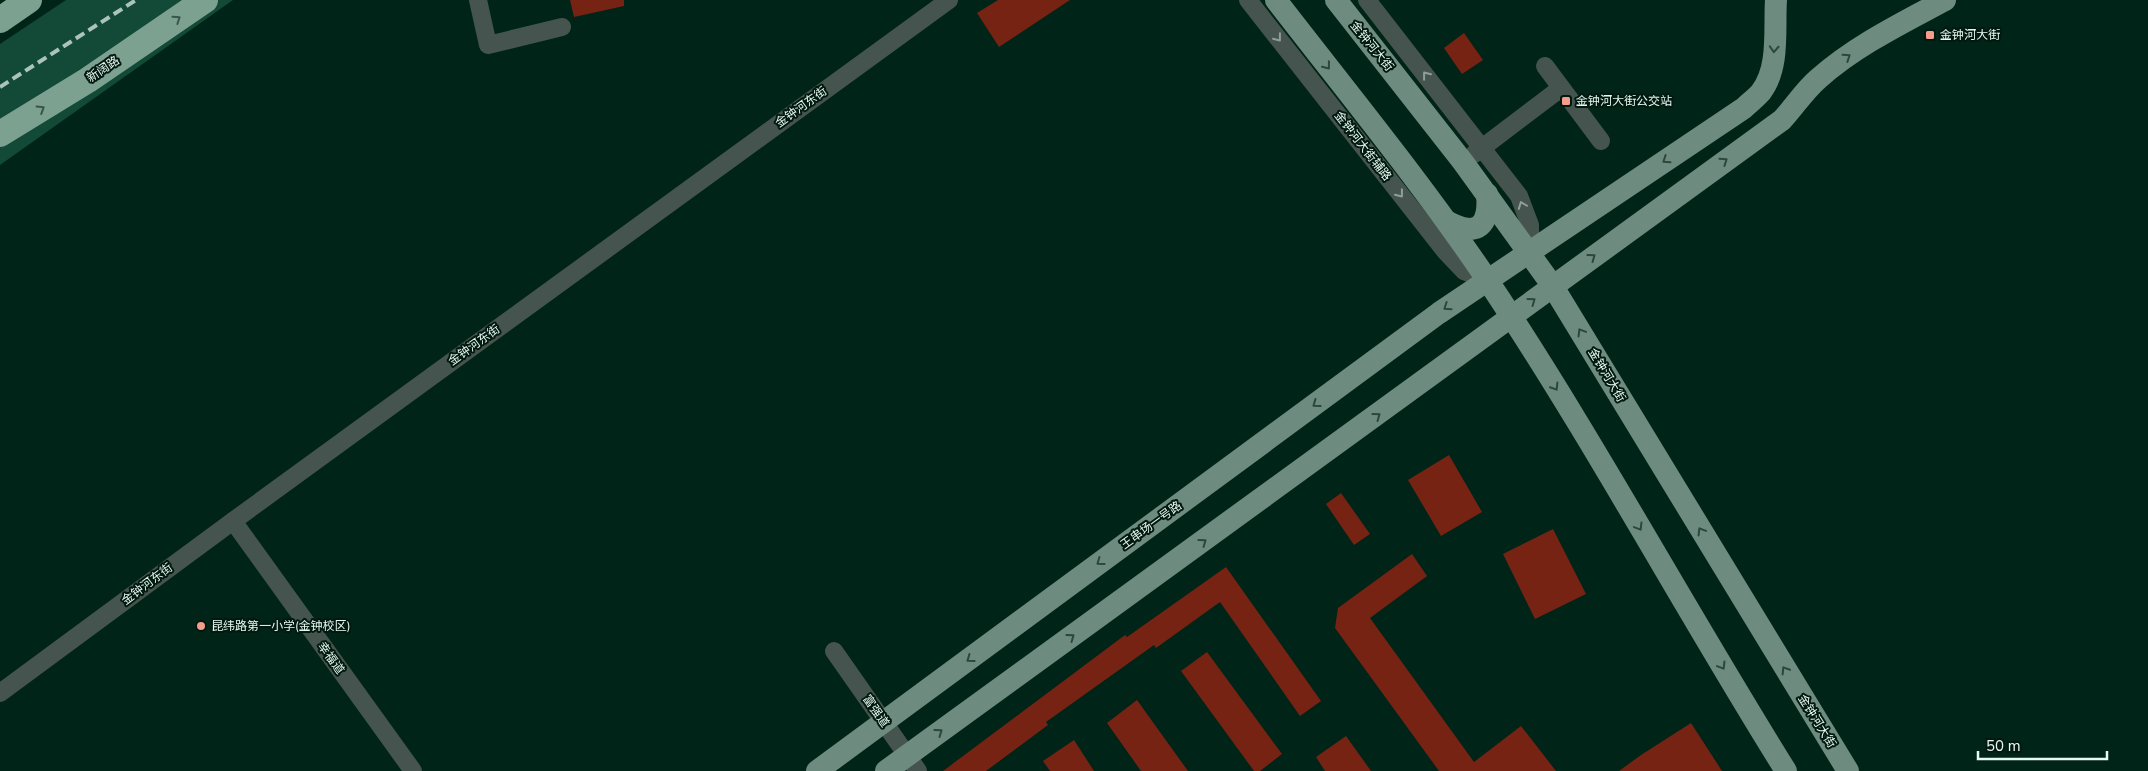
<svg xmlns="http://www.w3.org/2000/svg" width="2148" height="771" font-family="'Nunito Sans','Noto Sans SC',sans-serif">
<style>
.green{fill:#124937}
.building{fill:#762314}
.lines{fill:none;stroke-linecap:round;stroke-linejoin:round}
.minor{stroke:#45544e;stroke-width:18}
.major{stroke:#6d8b7e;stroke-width:22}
.highway{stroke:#7ca191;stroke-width:26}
.rail{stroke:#abc3b9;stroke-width:4;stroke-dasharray:10 5;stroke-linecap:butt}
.oneway{stroke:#38564a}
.oneway2{stroke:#8e9f97}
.oneway3{stroke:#2c473c}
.poi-dot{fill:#f49d8b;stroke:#011910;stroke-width:2}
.labels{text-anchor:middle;stroke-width:4;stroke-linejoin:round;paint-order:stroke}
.poi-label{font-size:12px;fill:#e7faf1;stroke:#011910;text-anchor:start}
.street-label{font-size:12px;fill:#e7faf1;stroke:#011910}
</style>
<rect width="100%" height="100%" fill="#002418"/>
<polygon class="green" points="66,0 233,0 0,165 0,44"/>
<g class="building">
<polygon points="570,0 624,0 624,6 574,17"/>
<polygon points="998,0 1070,0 999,47 977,13"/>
<polygon points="1464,33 1483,60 1462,74 1444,48"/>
<polygon points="1449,455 1482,512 1441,536 1408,480"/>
<polygon points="1341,493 1370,534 1354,545 1326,504"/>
<polygon points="1553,529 1586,594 1535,619 1503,554"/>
<polygon points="1412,554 1427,576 1370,618 1474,762 1521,726 1556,771 1439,771 1335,628 1338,608"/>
<polygon points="1226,567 1321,701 1300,716 1220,602 1156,648 1154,645 1046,722 1048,725 986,771 943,771 1125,635 1127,637"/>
<polygon points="1207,652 1282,754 1260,771 1254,771 1181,671"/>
<polygon points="1137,700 1188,771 1141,771 1107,723"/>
<polygon points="1691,723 1722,771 1619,771 1641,755"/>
<polygon points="1346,736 1371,771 1325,771 1316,757"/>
<polygon points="1074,740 1094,771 1050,771 1043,761"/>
</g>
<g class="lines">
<g class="minor">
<polyline points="478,0 488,45 562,27"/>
<polyline points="1248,0 1445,251 1464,271 1487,280"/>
<polyline points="1367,0 1519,196 1530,225 1530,252"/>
<polyline points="1545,66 1601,141"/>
<polyline points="1474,154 1561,88"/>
<polyline points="233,521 413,771"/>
<polyline points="834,651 918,771"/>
<polyline points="0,693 233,521 949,0"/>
</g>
<g class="major">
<path d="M1276 0C1347 92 1421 182 1486 278 1593 438 1684 608 1786 771"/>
<polyline points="1336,0 1463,162 1552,285 1848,771"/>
<path d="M1448 222C1478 238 1490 225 1487 194"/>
<path d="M817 771 1439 313 1744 108C1749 103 1756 98 1761 92 1780 67 1774 29 1776 0"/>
<path d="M886 771 1782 120C1794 107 1805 90 1818 79 1855 46 1902 23 1945 0"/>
</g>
<g class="highway">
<polyline points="0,20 29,0"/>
<polyline points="0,134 88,80 205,0"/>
</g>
<polyline class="rail" points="0,87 136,0"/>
</g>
<defs><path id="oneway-chevron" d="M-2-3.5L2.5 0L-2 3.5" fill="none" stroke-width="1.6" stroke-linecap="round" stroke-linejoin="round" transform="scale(1.25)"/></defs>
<g class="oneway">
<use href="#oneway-chevron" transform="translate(177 19) rotate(-34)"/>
<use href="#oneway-chevron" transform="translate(41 109) rotate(-32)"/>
</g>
<g class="oneway2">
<use href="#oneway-chevron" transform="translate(1278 38) rotate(52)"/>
<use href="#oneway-chevron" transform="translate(1426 75) rotate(-128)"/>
<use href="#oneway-chevron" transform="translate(1400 194) rotate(52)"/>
<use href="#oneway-chevron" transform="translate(1522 205) rotate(-111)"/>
</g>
<g class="oneway3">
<use href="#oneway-chevron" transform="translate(1774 49) rotate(93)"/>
<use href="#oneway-chevron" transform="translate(1847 57) rotate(-34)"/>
<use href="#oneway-chevron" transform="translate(1327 66) rotate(52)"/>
<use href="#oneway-chevron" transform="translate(1666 160) rotate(146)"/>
<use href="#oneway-chevron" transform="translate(1724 161) rotate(-35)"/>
<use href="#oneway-chevron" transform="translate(1592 257) rotate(-36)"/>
<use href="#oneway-chevron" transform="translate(1532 301) rotate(-36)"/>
<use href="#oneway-chevron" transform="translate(1447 307) rotate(146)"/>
<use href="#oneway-chevron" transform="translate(1581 332) rotate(-121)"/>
<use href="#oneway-chevron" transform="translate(1555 387) rotate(58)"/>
<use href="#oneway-chevron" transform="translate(1316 404) rotate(144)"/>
<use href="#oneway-chevron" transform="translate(1377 416) rotate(-36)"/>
<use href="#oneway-chevron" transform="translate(1639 527) rotate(59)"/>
<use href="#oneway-chevron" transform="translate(1701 531) rotate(-121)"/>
<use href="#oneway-chevron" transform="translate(1203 542) rotate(-36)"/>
<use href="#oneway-chevron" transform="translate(1100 562) rotate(144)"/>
<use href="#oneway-chevron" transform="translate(1071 637) rotate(-36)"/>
<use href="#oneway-chevron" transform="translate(970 659) rotate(144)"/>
<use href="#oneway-chevron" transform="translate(1722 666) rotate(59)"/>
<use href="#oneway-chevron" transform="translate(1785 670) rotate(-122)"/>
<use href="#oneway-chevron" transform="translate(939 732) rotate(-36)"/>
</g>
<g class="poi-dot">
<rect x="1925" y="30" width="10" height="10" rx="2.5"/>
<rect x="1561" y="96" width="10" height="10" rx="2.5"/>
<circle cx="201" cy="626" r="5"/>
</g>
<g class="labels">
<g class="poi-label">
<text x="1940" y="39">金钟河大街</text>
<text x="1576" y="105">金钟河大街公交站</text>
<text x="211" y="630">昆纬路第一小学(金钟校区)</text>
</g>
<g class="street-label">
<text transform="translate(1372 46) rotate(51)" y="4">金钟河大街</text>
<text transform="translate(103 69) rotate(-34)" y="4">新阔路</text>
<text transform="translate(801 107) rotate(-36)" y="4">金钟河东街</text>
<text transform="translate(1363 146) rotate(52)" y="4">金钟河大街辅路</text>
<text transform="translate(474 345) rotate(-36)" y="4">金钟河东街</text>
<text transform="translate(1607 375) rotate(59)" y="4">金钟河大街</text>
<text transform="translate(1151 525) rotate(-36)" y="4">王串场一号路</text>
<text transform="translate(147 584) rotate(-37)" y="4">金钟河东街</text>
<text transform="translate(331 658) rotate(54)" y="4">幸福道</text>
<text transform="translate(876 711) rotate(55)" y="4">富强道</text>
<text transform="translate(1817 721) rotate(58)" y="4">金钟河大街</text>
</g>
</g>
<path d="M1978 751v8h129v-8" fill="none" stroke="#e7faf1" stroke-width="2.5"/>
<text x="1986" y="751" font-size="15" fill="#e7faf1" stroke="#011910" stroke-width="4" paint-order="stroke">50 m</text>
</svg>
